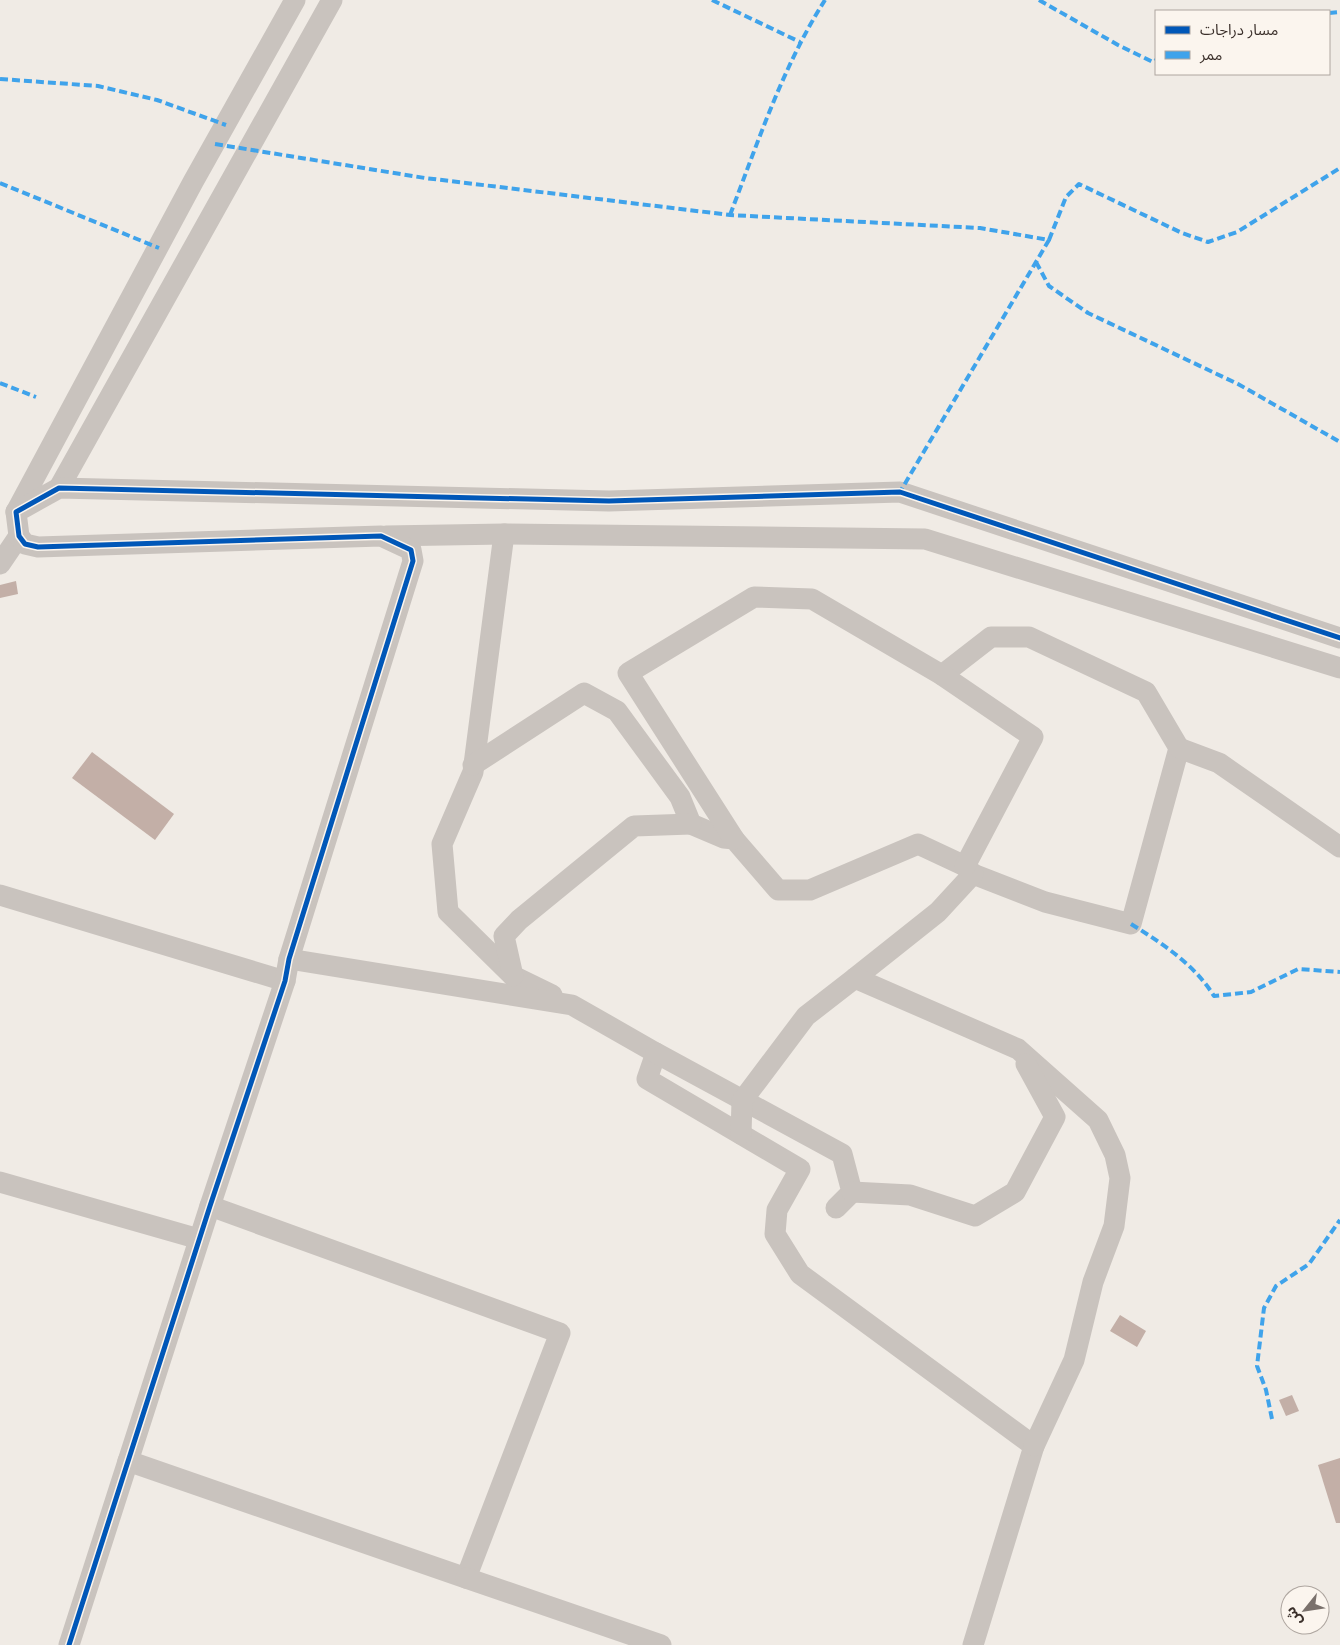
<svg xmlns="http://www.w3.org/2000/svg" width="1340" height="1645" font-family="'Open Sans','Noto Sans Arabic',sans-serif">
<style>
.building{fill:#c3afa7}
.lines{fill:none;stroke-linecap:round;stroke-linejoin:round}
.minor{stroke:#c9c3be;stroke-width:21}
.quiet{stroke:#3fa3eb;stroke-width:4;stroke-dasharray:8 4;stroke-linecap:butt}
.cycleway-casing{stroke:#fbf5ee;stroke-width:8}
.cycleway{stroke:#0057b8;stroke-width:5}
</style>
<rect width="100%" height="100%" fill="#f0ebe5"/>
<g class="building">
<polygon points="16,581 18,594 0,598 0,585"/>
<polygon points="92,752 174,814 155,840 72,778"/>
<polygon points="1120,1315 1146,1331 1137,1347 1110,1331"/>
<polygon points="1292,1395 1299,1411 1286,1416 1279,1400"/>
<polygon points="1340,1458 1340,1523 1336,1523 1318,1465"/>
</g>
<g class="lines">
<g class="minor">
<polyline points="59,488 332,0"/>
<polyline points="16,512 193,182 295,0"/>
<polyline points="504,534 473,772 442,844 448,912 513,976 552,995"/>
<polyline points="386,536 504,534 925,539 1340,668"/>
<polyline points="0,564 19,536"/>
<polyline points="942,675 991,637 1029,637 1146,692 1179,748 1131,924 1045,902 973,874"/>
<polyline points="1179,748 1219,763 1340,847"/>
<polyline points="473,765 584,693 617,711 680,797 691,824 724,838 734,839 778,890 810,890 918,844 965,866 973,874 938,912 855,978"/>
<polyline points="734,839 628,673 754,597 812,599 942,675 1033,737 965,866"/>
<polyline points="0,895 285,981"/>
<polyline points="289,959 572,1005 656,1053 647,1079 800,1169 777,1210 775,1234 800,1274 1034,1446 973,1645"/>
<polyline points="513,976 504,936 519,920 634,826 691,824"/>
<polyline points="656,1053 842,1154 852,1192 836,1208"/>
<polyline points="741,1134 742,1101 806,1016 855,978 1018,1049 1098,1120 1115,1155 1120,1178 1114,1226 1093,1282 1074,1360 1034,1446"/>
<polyline points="0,1182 199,1239"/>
<polyline points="852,1192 910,1195 975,1216 1015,1192 1055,1117 1026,1064"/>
<polyline points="128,1461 466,1578 560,1333 210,1206"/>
<polyline points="466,1578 661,1645"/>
<polyline points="69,1645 210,1206 285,981 289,959 413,561 411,550 381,536 38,547 25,544 19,536 16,512 59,488 609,501 900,492 1340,638"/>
</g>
<g class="quiet">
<polyline points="712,0 800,42"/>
<polyline points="1039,0 1118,45 1153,62 1156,60"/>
<polyline points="1329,13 1340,12"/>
<polyline points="0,79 98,86 157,100 226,125"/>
<polyline points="215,144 425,178 730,215 980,228 1049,240 900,492"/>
<polyline points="0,183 159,248"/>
<path d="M730 215C758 142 783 66 825 0"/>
<polyline points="1049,240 1066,197 1079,184 1182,233 1208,242 1237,232 1340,168"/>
<polyline points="1036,262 1049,286 1088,313 1238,384 1340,442"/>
<polyline points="0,383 36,397"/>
<path d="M1131 924C1163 944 1194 964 1214 996L1251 992 1298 969 1340 972"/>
<polyline points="1272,1419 1266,1390 1257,1366 1264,1308 1276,1286 1309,1264 1340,1220"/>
</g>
<defs>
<polyline id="cycleway" points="69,1645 210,1206 285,981 289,959 413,561 411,550 381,536 38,547 25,544 19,536 16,512 59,488 609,501 900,492 1340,638"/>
</defs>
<use href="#cycleway" class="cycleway-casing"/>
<use href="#cycleway" class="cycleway"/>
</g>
<rect x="1155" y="10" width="175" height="65" fill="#fbf5ee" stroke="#aea6a0"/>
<rect x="1165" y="26" width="25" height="8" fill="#0057b8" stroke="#aea6a0"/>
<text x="1200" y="35" font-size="15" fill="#3b302b">مسار دراجات</text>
<rect x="1165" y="51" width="25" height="8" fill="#3fa3eb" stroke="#aea6a0"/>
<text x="1200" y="60" font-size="15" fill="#3b302b">ممر</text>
<g transform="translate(1305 1610) rotate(240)"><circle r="24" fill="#fbf5ee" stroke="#aea6a0"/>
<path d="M0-4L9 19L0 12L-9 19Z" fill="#7a716c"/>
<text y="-8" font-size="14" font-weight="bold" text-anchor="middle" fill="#3b302b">ش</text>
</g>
</svg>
